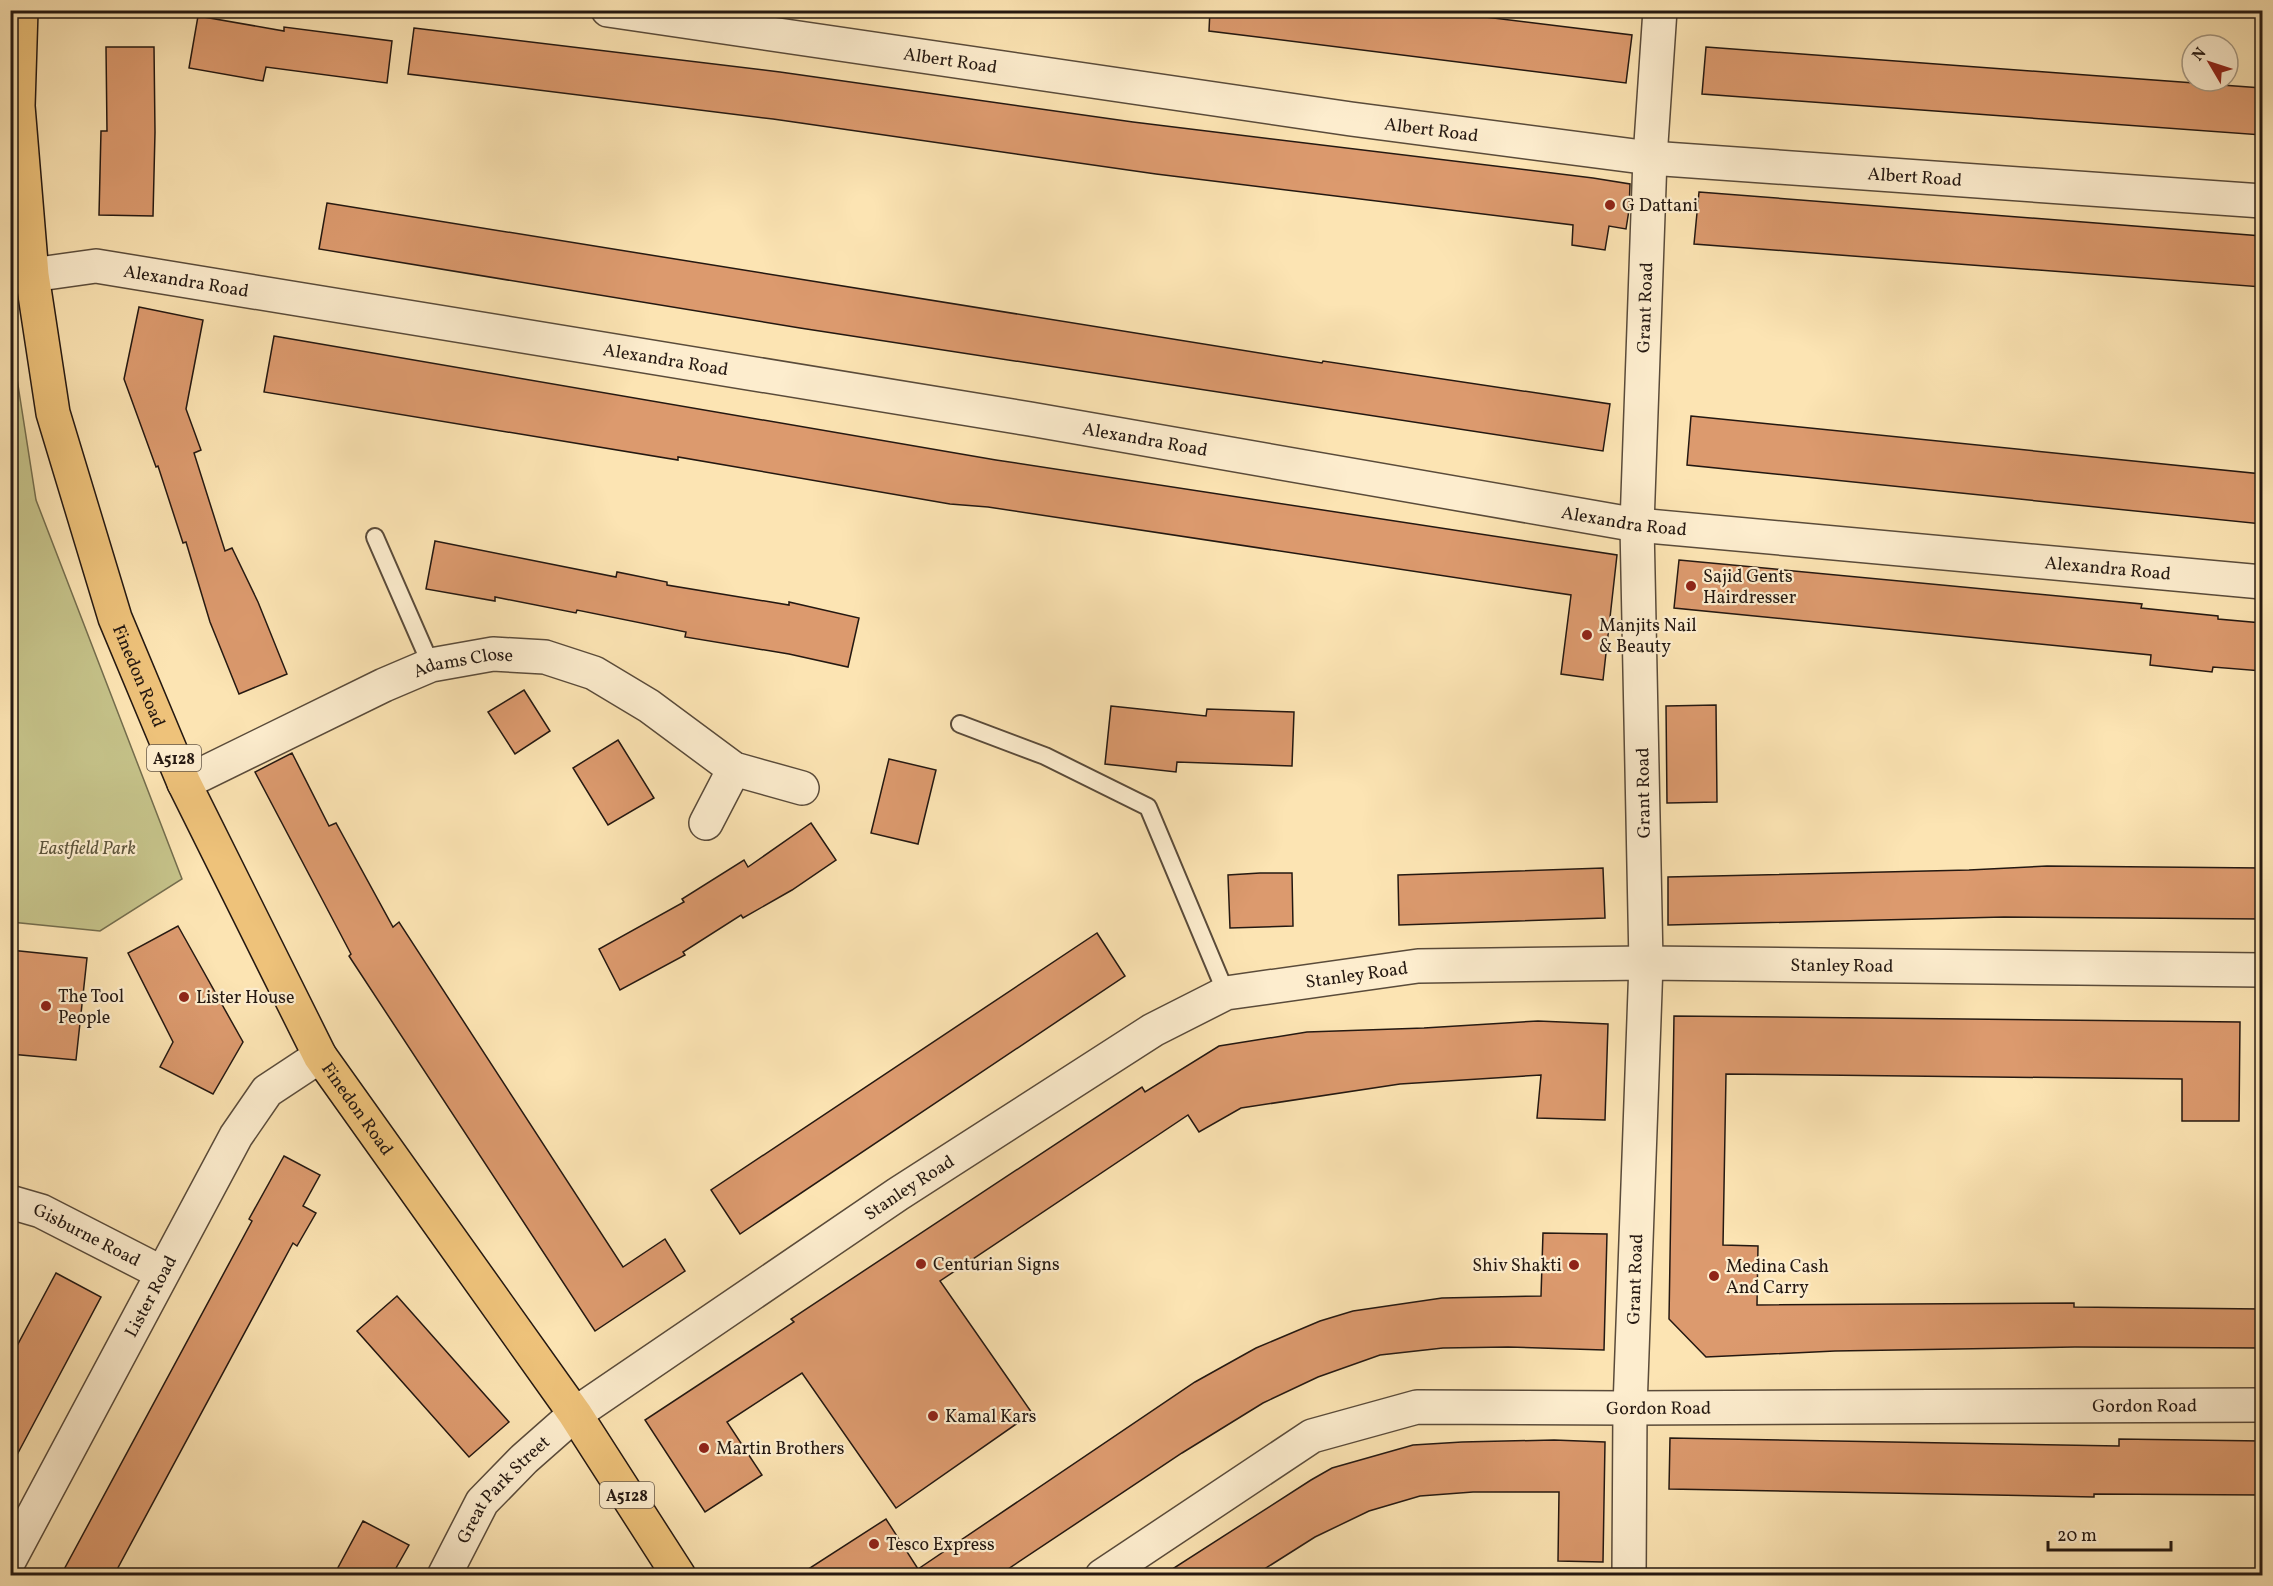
<svg xmlns="http://www.w3.org/2000/svg" width="2273" height="1586" font-family="Vollkorn,serif">
<style>
.green{fill:#c5c289;stroke:#746d4d;stroke-width:1.5}
.building{fill:#dc9a6e;stroke:#241811;stroke-width:1.5}
.lines{fill:none;stroke-linecap:round;stroke-linejoin:round}
.service-casing{stroke:#5a4b3a;stroke-width:20}
.minor-casing{stroke:#5a4b3a;stroke-width:36}
.primary-casing{stroke:#241811;stroke-width:36}
.service{stroke:#fdedce;stroke-width:16}
.minor{stroke:#fdedce;stroke-width:33}
.primary{stroke:#eec27a;stroke-width:33}
.poi-dot{fill:#8f2418;stroke:#fdedce;stroke-width:2}
.labels{text-anchor:middle;stroke-width:4.5;stroke-linejoin:round;paint-order:stroke}
.shield{fill:#fdedce;stroke:#65584a;stroke-width:1.5}
.shield-label{font-size:16px;font-weight:bold;fill:#241811}
.street-label{font-size:18px;fill:#241811;stroke:#fdedce}
.poi-label{font-size:18px;fill:#241811;stroke:#fdedce;text-anchor:start}
.park-label{font-size:18px;font-style:italic;fill:#5c543b;stroke:#fdedce}
</style>
<rect width="100%" height="100%" fill="#fce4b3"/>
<filter id="stains"><feTurbulence type="fractalNoise" baseFrequency=".00333" numOctaves="4"/><feColorMatrix values="0 0 0 0 .2 0 0 0 0 .09 0 0 0 0 .02 0 0 0 .5 -.17"/></filter>
<radialGradient id="worn" r=".72"><stop offset=".6" stop-color="#630" stop-opacity="0"/><stop offset="1" stop-color="#630" stop-opacity=".3"/></radialGradient>
<polygon class="green" points="10,334 36,500 182,879 100,931 11,922"/>
<g class="building">
<polygon points="1210,10 1428,10 1632,35 1626,83 1209,31"/>
<polygon points="198,16 284,31 284,27 392,41 387,83 266,67 263,81 189,68"/>
<polygon points="414,28 780,72 1133,122 1593,178 1630,184 1629,210 1626,229 1609,226 1605,250 1572,245 1573,225 1156,174 773,119 408,74"/>
<polygon points="106,47 154,47 155,132 153,216 99,215 101,131 107,131"/>
<polygon points="1706,47 2262,88 2262,135 1702,94"/>
<polygon points="1699,192 2262,236 2262,287 1694,244"/>
<polygon points="327,203 1322,363 1323,361 1610,404 1603,451 800,328 319,249"/>
<polygon points="139,307 203,320 186,409 201,450 194,453 225,551 232,548 258,602 287,674 239,694 210,622 186,542 183,543 158,466 156,467 124,379"/>
<polygon points="274,336 996,460 1617,555 1603,680 1561,674 1571,595 988,507 950,504 678,457 678,460 264,392"/>
<polygon points="1691,416 2262,474 2262,524 1687,465"/>
<polygon points="435,541 616,577 617,572 667,582 667,585 789,605 789,602 859,618 848,667 789,654 685,637 686,632 577,610 576,613 495,597 495,601 426,589"/>
<polygon points="1679,560 2142,604 2141,608 2218,616 2218,619 2262,623 2262,671 2213,667 2212,672 2150,665 2151,655 1674,608"/>
<polygon points="524,690 550,731 515,754 488,712"/>
<polygon points="1716,705 1717,802 1667,803 1666,706"/>
<polygon points="1111,706 1206,716 1207,709 1294,712 1292,766 1177,762 1176,772 1105,764"/>
<polygon points="618,740 654,798 608,825 573,768"/>
<polygon points="292,753 329,826 336,823 393,927 399,922 623,1267 665,1239 685,1271 595,1331 349,956 351,954 255,772"/>
<polygon points="889,759 936,770 918,844 871,833"/>
<polygon points="811,823 836,860 792,890 743,918 741,915 683,952 685,955 620,990 599,949 684,902 682,899 744,860 748,867"/>
<polygon points="2047,866 2262,868 2262,919 2004,917 1668,925 1668,877 1969,870"/>
<polygon points="1603,868 1605,918 1399,925 1398,875"/>
<polygon points="1260,873 1292,873 1293,926 1230,928 1228,875"/>
<polygon points="178,926 243,1042 213,1094 160,1067 173,1042 128,953"/>
<polygon points="1097,933 1125,976 740,1234 711,1190"/>
<polygon points="10,950 87,958 76,1060 10,1054"/>
<polygon points="1674,1016 2240,1022 2239,1121 2182,1121 2182,1079 1726,1074 1723,1245 1758,1246 1757,1305 2074,1303 2074,1307 2262,1309 2262,1348 2075,1347 1835,1351 1706,1357 1669,1319"/>
<polygon points="1538,1021 1608,1024 1605,1120 1537,1118 1541,1075 1400,1084 1241,1108 1199,1132 1188,1115 940,1281 1032,1413 896,1508 802,1373 727,1422 762,1475 705,1512 645,1420 794,1322 791,1319 1142,1087 1145,1092 1219,1046 1307,1032 1424,1028"/>
<polygon points="284,1156 320,1175 303,1206 316,1213 297,1246 293,1243 114,1575 61,1575 252,1221 249,1219"/>
<polygon points="1543,1233 1607,1234 1604,1350 1508,1347 1443,1348 1380,1355 1318,1377 1263,1403 1182,1453 999,1575 799,1575 886,1519 918,1569 1195,1382 1256,1348 1320,1321 1353,1311 1442,1298 1541,1296"/>
<polygon points="56,1273 101,1297 10,1468 10,1359"/>
<polygon points="397,1296 509,1422 469,1457 357,1331"/>
<polygon points="1670,1438 2119,1446 2119,1439 2262,1441 2262,1495 2094,1494 2094,1497 1669,1489"/>
<polygon points="1554,1440 1605,1442 1603,1562 1558,1561 1559,1492 1473,1492 1420,1496 1369,1511 1315,1537 1255,1575 1163,1575 1311,1480 1332,1468 1413,1445 1462,1442"/>
<polygon points="363,1521 409,1545 392,1575 334,1575"/>
</g>
<g class="lines">
<defs>
<g id="service">
<polyline points="375,537 431,665"/>
<polyline points="960,724 1045,756 1148,807 1226,993"/>
</g>
<g id="minor">
<path id="s1" d="M608 10 1351 119 1650 158 2262 201"/>
<path id="s2" d="M32 275 96 266 1030 419 1637 525 2262 582"/>
<path id="s3" d="M184 783 384 685 431 665 493 654 545 657 594 673 649 706 734 769 802 788"/>
<polyline points="706,823 734,769"/>
<path id="s4" d="M10 1202 41 1211 162 1273"/>
<path id="s5" d="M10 1559 236 1136 267 1091 320 1056"/>
<path id="s6" d="M444 1576 482 1502 524 1459 575 1414 898 1194 1153 1030 1226 993 1418 966 1646 963 2262 970"/>
<path id="s7" d="M1102 1576 1312 1436 1417 1407 1630 1408 2262 1405"/>
<path id="s8" d="M1629 1576 1630 1408 1646 963 1637 525 1650 158 1660 10"/>
</g>
<g id="primary">
<path id="s9" d="M21 10 18 106 32 275 53 413 115 618 184 783 320 1056 575 1414 679 1576"/>
</g>
</defs>
<use href="#service" class="service-casing"/>
<use href="#minor" class="minor-casing"/>
<use href="#primary" class="primary-casing"/>
<use href="#service" class="service"/>
<use href="#minor" class="minor"/>
<use href="#primary" class="primary"/>
</g>
<g class="poi-dot">
<circle cx="1610" cy="205" r="6"/>
<circle cx="1691" cy="586" r="6"/>
<circle cx="1587" cy="635" r="6"/>
<circle cx="184" cy="997" r="6"/>
<circle cx="46" cy="1006" r="6"/>
<circle cx="921" cy="1264" r="6"/>
<circle cx="1574" cy="1265" r="6"/>
<circle cx="1714" cy="1276" r="6"/>
<circle cx="933" cy="1416" r="6"/>
<circle cx="704" cy="1448" r="6"/>
<circle cx="874" cy="1544" r="6"/>
</g>
<g class="labels">
<g class="shield">
<rect x="147" y="745" width="54" height="26" rx="4.5"/>
<rect x="600" y="1482" width="54" height="26" rx="4.5"/>
</g>
<g class="shield-label">
<text x="174" y="764">A5128</text>
<text x="627" y="1501">A5128</text>
</g>
<g class="street-label">
<text dy="6" stroke="none"><textPath href="#s1" startOffset="346">Albert Road</textPath></text>
<text dy="6" stroke="none"><textPath href="#s1" startOffset="832">Albert Road</textPath></text>
<text dy="6" stroke="none"><textPath href="#s1" startOffset="1318">Albert Road</textPath></text>
<text dy="6" stroke="none"><textPath href="#s2" startOffset="156">Alexandra Road</textPath></text>
<text dy="6" stroke="none"><textPath href="#s8" startOffset="1269">Grant Road</textPath></text>
<text dy="6" stroke="none"><textPath href="#s2" startOffset="642">Alexandra Road</textPath></text>
<text dy="6" stroke="none"><textPath href="#s2" startOffset="1128">Alexandra Road</textPath></text>
<text dy="6" stroke="none"><textPath href="#s2" startOffset="1614">Alexandra Road</textPath></text>
<text dy="6" stroke="none"><textPath href="#s2" startOffset="2100">Alexandra Road</textPath></text>
<text dy="6" stroke="none"><textPath href="#s3" startOffset="306">Adams Close</textPath></text>
<text dy="6" stroke="none"><textPath href="#s9" startOffset="682">Finedon Road</textPath></text>
<text transform="translate(1643 793) rotate(-91)" y="6">Grant Road</text>
<text dy="6" stroke="none"><textPath href="#s6" startOffset="1605">Stanley Road</textPath></text>
<text dy="6" stroke="none"><textPath href="#s6" startOffset="1119">Stanley Road</textPath></text>
<text dy="6" stroke="none"><textPath href="#s9" startOffset="1168">Finedon Road</textPath></text>
<text dy="6" stroke="none"><textPath href="#s6" startOffset="615">Stanley Road</textPath></text>
<text dy="6" stroke="none"><textPath href="#s4" startOffset="84">Gisburne Road</textPath></text>
<text dy="6" stroke="none"><textPath href="#s8" startOffset="297">Grant Road</textPath></text>
<text dy="6" stroke="none"><textPath href="#s5" startOffset="298">Lister Road</textPath></text>
<text dy="6" stroke="none"><textPath href="#s7" startOffset="1089">Gordon Road</textPath></text>
<text dy="6" stroke="none"><textPath href="#s7" startOffset="603">Gordon Road</textPath></text>
<text dy="6" stroke="none"><textPath href="#s6" startOffset="106">Great Park Street</textPath></text>
</g>
<g class="poi-label">
<text x="1622" y="211">G Dattani</text>
<text x="1703" y="582">Sajid Gents<tspan x="1703" dy="21">Hairdresser</tspan></text>
<text x="1599" y="631">Manjits Nail<tspan x="1599" dy="21">&amp; Beauty</tspan></text>
<text x="58" y="1002">The Tool<tspan x="58" dy="21">People</tspan></text>
<text x="196" y="1003">Lister House</text>
<text x="933" y="1270">Centurian Signs</text>
<text x="1562" y="1271" text-anchor="end">Shiv Shakti</text>
<text x="1726" y="1272">Medina Cash<tspan x="1726" dy="21">And Carry</tspan></text>
<text x="945" y="1422">Kamal Kars</text>
<text x="716" y="1454">Martin Brothers</text>
<text x="886" y="1550">Tesco Express</text>
</g>
<g class="park-label">
<text x="87" y="854">Eastfield Park</text>
</g>
</g>
<rect width="2273" height="1586" fill="none" stroke="#fce4b3" stroke-width="36"/>
<rect x="12" y="12" width="2249" height="1562" fill="none" stroke="#241811" stroke-width="3"/>
<rect x="18" y="18" width="2237" height="1550" fill="none" stroke="#241811" stroke-width="1.5"/>
<g transform="translate(2210 63) rotate(309)"><circle r="28" fill="#fdedce" stroke="#a69882" stroke-width="1.5"/>
<path d="M0-4.5L10 22L0 15L-10 22Z" fill="#8f2418"/>
<text y="-9" font-size="16" font-weight="bold" text-anchor="middle" fill="#241811">N</text>
</g>
<path d="M2048 1541v9h123v-9" fill="none" stroke="#241811" stroke-width="3"/>
<text x="2057" y="1541" font-size="18" fill="#241811" stroke="#fdedce" stroke-width="4.5" paint-order="stroke">20 m</text>
<rect width="100%" height="100%" filter="url(#stains)"/>
<rect width="100%" height="100%" fill="url(#worn)"/>
</svg>
